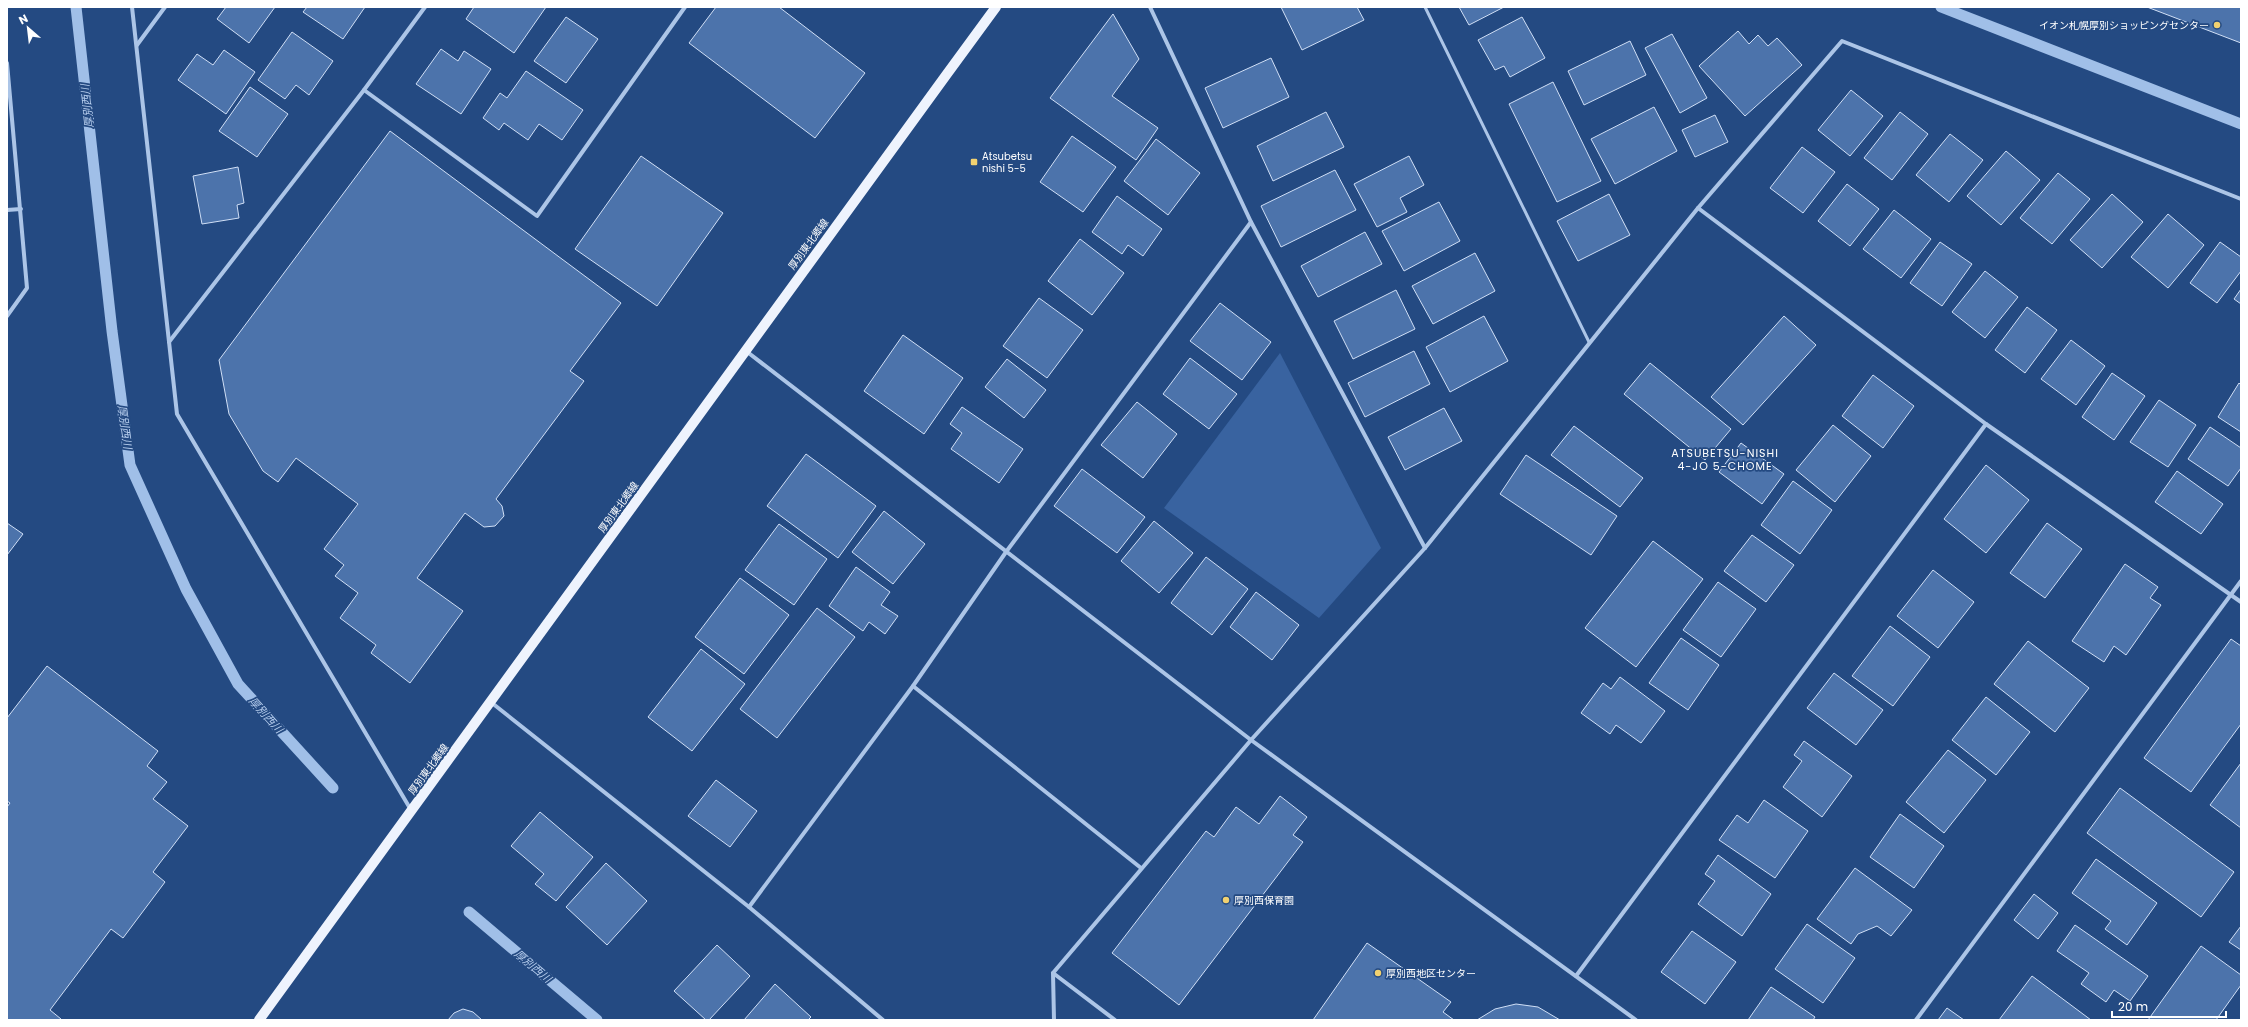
<svg xmlns="http://www.w3.org/2000/svg" width="2248" height="1027" font-family="Poppins,'Noto Sans JP',sans-serif">
<style>
.green{fill:#3963a0}
.lines{fill:none;stroke-linecap:round;stroke-linejoin:round}
.stream{stroke:#a0bfe8;stroke-width:11}
.building{fill:#4c73ab;stroke:#d0dff6}
.service{stroke:#acc5e7;stroke-width:3}
.minor{stroke:#acc5e7;stroke-width:4}
.primary{stroke:#eef3fd;stroke-width:10}
.poi-dot{fill:#f1d170;stroke:#244a82;stroke-width:1.5}
.labels{text-anchor:middle;stroke-width:3.5;stroke-linejoin:round;paint-order:stroke}
.poi-label{font-size:10px;fill:#fff;stroke:#244a82;text-anchor:start}
.street-label{font-size:10px;fill:#fff;stroke:#244a82}
.water-label{font-size:11px;font-style:italic;fill:#b8cfef;stroke:#244a82}
.neighbourhood-label{font-size:11px;letter-spacing:1px;fill:#fff;stroke:#244a82}
</style>
<rect width="100%" height="100%" fill="#244a82"/>
<polygon class="green" points="1280,353 1381,548 1319,618 1164,508"/>
<g class="lines">
<g class="stream">
<polyline points="76,7 112,331 130,465 186,589 238,684 333,788"/>
<polyline points="1941,7 2241,124"/>
<polyline points="469,912 597,1020"/>
</g>
</g>
<g class="building">
<polygon points="226,7 275,7 249,43 217,19"/>
<polygon points="307,7 365,7 343,39 303,12"/>
<polygon points="474,7 546,7 514,53 466,19"/>
<polygon points="716,7 779,7 865,73 815,138 689,43"/>
<polygon points="1281,7 1357,7 1364,20 1302,50"/>
<polygon points="1459,7 1504,7 1469,25"/>
<polygon points="2147,7 2241,7 2241,43"/>
<polygon points="1113,14 1139,59 1112,96 1158,128 1136,160 1050,98"/>
<polygon points="566,17 598,39 566,83 534,61"/>
<polygon points="1522,17 1545,58 1510,77 1504,66 1495,70 1478,40"/>
<polygon points="1738,31 1749,44 1758,35 1768,46 1777,38 1802,65 1745,116 1699,66"/>
<polygon points="292,32 333,61 309,95 296,85 285,99 258,80"/>
<polygon points="1672,34 1707,98 1680,113 1645,48"/>
<polygon points="1630,41 1646,75 1584,105 1568,71"/>
<polygon points="441,49 458,61 464,51 491,69 461,114 416,84"/>
<polygon points="224,50 255,72 226,114 178,80 197,54 213,65"/>
<polygon points="1271,58 1289,97 1223,128 1205,88"/>
<polygon points="526,71 583,110 562,140 539,124 528,140 504,123 499,130 483,118 500,93 507,98"/>
<polygon points="1553,82 1601,181 1557,202 1509,104"/>
<polygon points="250,87 288,114 257,157 219,131"/>
<polygon points="1851,90 1883,116 1850,156 1818,130"/>
<polygon points="1654,107 1677,151 1615,184 1591,139"/>
<polygon points="1326,112 1344,147 1273,181 1257,146"/>
<polygon points="1900,112 1928,134 1892,180 1864,158"/>
<polygon points="1715,115 1728,142 1695,157 1682,130"/>
<polygon points="390,131 621,303 570,371 584,381 496,499 502,506 504,516 495,526 484,527 465,513 417,578 463,611 410,683 371,653 376,645 340,618 358,593 335,576 344,565 324,549 358,504 296,458 278,482 263,471 229,414 219,360"/>
<polygon points="1950,134 1983,160 1949,202 1916,175"/>
<polygon points="1072,136 1116,167 1083,212 1040,182"/>
<polygon points="1156,139 1200,173 1168,215 1124,181"/>
<polygon points="1802,147 1835,172 1803,213 1770,188"/>
<polygon points="2006,151 2040,180 2001,225 1967,196"/>
<polygon points="641,156 723,213 657,306 575,249"/>
<polygon points="1409,156 1424,185 1400,198 1407,212 1377,227 1354,184"/>
<polygon points="238,167 244,203 237,205 239,218 202,224 193,176"/>
<polygon points="1335,170 1356,210 1281,247 1261,206"/>
<polygon points="2058,173 2090,199 2052,244 2020,218"/>
<polygon points="1847,184 1879,209 1850,246 1818,221"/>
<polygon points="1609,194 1630,235 1578,261 1557,221"/>
<polygon points="2112,194 2143,222 2102,268 2070,240"/>
<polygon points="1117,196 1162,229 1143,256 1128,245 1122,254 1092,232"/>
<polygon points="1439,202 1460,241 1404,271 1382,231"/>
<polygon points="1894,210 1931,239 1901,278 1863,249"/>
<polygon points="2168,214 2204,245 2168,288 2131,257"/>
<polygon points="1365,232 1382,264 1318,297 1301,266"/>
<polygon points="1080,239 1124,273 1092,315 1048,281"/>
<polygon points="1940,242 1972,264 1942,306 1910,283"/>
<polygon points="2220,242 2241,257 2241,271 2217,303 2190,283"/>
<polygon points="1475,253 1495,291 1433,324 1412,286"/>
<polygon points="1985,271 2018,297 1985,338 1952,312"/>
<polygon points="2241,289 2241,304 2234,299"/>
<polygon points="1396,290 1415,329 1353,359 1334,321"/>
<polygon points="1039,298 1083,330 1047,378 1003,346"/>
<polygon points="1220,303 1271,342 1242,380 1190,341"/>
<polygon points="2027,307 2057,330 2025,373 1995,350"/>
<polygon points="1484,316 1508,361 1450,392 1426,347"/>
<polygon points="1784,316 1816,345 1743,425 1711,397"/>
<polygon points="903,335 963,378 924,434 864,391"/>
<polygon points="2071,340 2105,366 2076,405 2041,379"/>
<polygon points="1414,351 1430,384 1365,417 1348,383"/>
<polygon points="1190,358 1237,394 1209,429 1163,394"/>
<polygon points="1007,359 1046,390 1024,418 985,387"/>
<polygon points="1650,363 1731,429 1705,460 1624,394"/>
<polygon points="2112,373 2145,396 2114,440 2082,417"/>
<polygon points="1873,375 1914,406 1883,448 1842,416"/>
<polygon points="2239,383 2241,385 2241,432 2218,417"/>
<polygon points="2159,400 2196,425 2168,467 2130,442"/>
<polygon points="1137,402 1177,434 1143,478 1101,445"/>
<polygon points="962,407 1023,449 999,483 951,449 962,433 950,424"/>
<polygon points="1444,408 1462,441 1405,470 1388,437"/>
<polygon points="1833,425 1871,456 1835,502 1796,470"/>
<polygon points="1574,426 1643,478 1620,507 1551,455"/>
<polygon points="2210,427 2241,448 2241,468 2228,486 2188,459"/>
<polygon points="1741,443 1784,474 1762,504 1719,472"/>
<polygon points="806,454 876,506 838,558 767,506"/>
<polygon points="1526,455 1617,516 1591,555 1500,494"/>
<polygon points="1986,465 2029,500 1986,553 1944,519"/>
<polygon points="1082,469 1145,517 1117,553 1054,506"/>
<polygon points="2177,471 2223,504 2201,534 2155,502"/>
<polygon points="1793,481 1832,510 1800,554 1761,525"/>
<polygon points="884,511 925,544 893,584 852,552"/>
<polygon points="1154,521 1193,553 1159,593 1121,561"/>
<polygon points="7,523 23,534 7,555"/>
<polygon points="2047,523 2082,549 2045,598 2010,573"/>
<polygon points="779,524 827,559 794,605 745,570"/>
<polygon points="1752,535 1794,565 1766,602 1724,571"/>
<polygon points="1653,541 1703,579 1636,667 1585,628"/>
<polygon points="1206,557 1248,589 1212,635 1171,603"/>
<polygon points="2125,564 2158,587 2150,598 2161,605 2126,655 2114,646 2104,662 2072,641"/>
<polygon points="856,567 890,592 881,605 898,616 885,634 869,622 863,631 829,606"/>
<polygon points="1933,570 1974,602 1938,648 1897,616"/>
<polygon points="740,578 789,615 744,674 695,637"/>
<polygon points="1718,582 1756,609 1721,657 1683,630"/>
<polygon points="1256,592 1299,625 1272,660 1230,627"/>
<polygon points="817,608 855,637 777,738 740,709"/>
<polygon points="1890,626 1930,657 1893,706 1852,676"/>
<polygon points="1681,638 1719,665 1688,710 1649,683"/>
<polygon points="2231,639 2241,646 2241,724 2191,792 2144,758"/>
<polygon points="2028,641 2089,688 2055,732 1994,684"/>
<polygon points="701,649 745,684 692,751 648,717"/>
<polygon points="47,666 158,751 147,766 167,782 153,799 188,826 153,872 165,882 123,938 111,929 50,1010 61,1019 60,1020 7,1020 7,807 10,803 7,801 7,718"/>
<polygon points="1834,673 1883,710 1856,745 1807,708"/>
<polygon points="1620,677 1665,711 1641,743 1616,725 1610,734 1581,713 1603,683 1611,689"/>
<polygon points="1986,697 2030,732 1996,775 1952,740"/>
<polygon points="1804,741 1852,776 1822,817 1783,787 1802,761 1794,755"/>
<polygon points="1948,750 1986,780 1944,833 1906,802"/>
<polygon points="2241,763 2241,828 2210,805"/>
<polygon points="716,780 757,811 730,847 688,816"/>
<polygon points="2120,788 2234,872 2201,917 2087,833"/>
<polygon points="1280,796 1307,817 1293,835 1303,842 1179,1005 1112,953 1206,831 1214,837 1236,807 1259,824"/>
<polygon points="1764,800 1808,831 1775,878 1719,840 1737,815 1748,823"/>
<polygon points="540,812 593,857 556,901 535,884 544,874 511,846"/>
<polygon points="1900,814 1944,846 1914,888 1870,857"/>
<polygon points="1718,855 1771,894 1742,936 1698,904 1715,881 1705,874"/>
<polygon points="2096,859 2157,903 2127,945 2105,929 2111,921 2072,893"/>
<polygon points="606,863 647,901 607,945 566,907"/>
<polygon points="1855,868 1912,910 1891,936 1877,926 1858,934 1851,944 1817,919"/>
<polygon points="2034,894 2058,913 2038,939 2014,920"/>
<polygon points="1807,924 1855,958 1823,1003 1775,969"/>
<polygon points="2075,925 2148,976 2130,1001 2114,990 2106,1002 2081,984 2089,973 2057,951"/>
<polygon points="2241,926 2241,950 2229,942"/>
<polygon points="1692,931 1736,962 1705,1004 1661,972"/>
<polygon points="1367,943 1451,1002 1443,1012 1454,1020 1313,1020"/>
<polygon points="717,945 750,976 709,1020 706,1020 674,991"/>
<polygon points="2201,946 2241,975 2241,985 2216,1020 2148,1020"/>
<polygon points="2032,976 2091,1020 1999,1020"/>
<polygon points="775,984 811,1017 808,1020 744,1020"/>
<polygon points="1771,987 1815,1017 1813,1020 1748,1020"/>
<polygon points="1516,1004 1538,1007 1560,1020 1477,1020 1495,1009"/>
<polygon points="1947,1008 1964,1020 1938,1020"/>
<polygon points="463,1009 473,1012 482,1020 448,1020 454,1013"/>
</g>
<g class="lines">
<polyline class="service" points="1425,7 1589,342"/>
<g class="minor">
<polyline points="132,7 177,414 411,810"/>
<polyline points="1150,7 1251,222 1425,548"/>
<polyline points="137,45 165,7"/>
<polyline points="7,63 27,288 7,316"/>
<polyline points="364,90 537,216 685,7"/>
<polyline points="1698,208 1986,424 2241,602"/>
<polyline points="7,210 21,209"/>
<polyline points="169,342 364,90 425,7"/>
<polyline points="746,351 1251,740 1636,1020"/>
<polyline points="913,686 1141,868"/>
<polyline points="492,703 749,907 883,1020"/>
<polyline points="749,907 913,686 1006,552 1251,222"/>
<polyline points="1053,973 1115,1020"/>
<polyline points="1576,976 1986,424"/>
<polyline points="1054,1020 1053,973 1251,740 1425,548 1698,208 1842,41 2241,199"/>
<polyline points="1916,1020 2241,581"/>
</g>
<path class="primary" d="M259 1020C506 684 749 344 996 7"/>
</g>
<g class="poi-dot">
<circle cx="2217" cy="25" r="4"/>
<rect x="970" y="158" width="8" height="8" rx="2"/>
<circle cx="1226" cy="900" r="4"/>
<circle cx="1378" cy="973" r="4"/>
</g>
<g class="labels">
<g class="poi-label">
<text x="2209" y="29" text-anchor="end">イオン札幌厚別ショッピングセンター</text>
<text x="982" y="160">Atsubetsu<tspan x="982" dy="12">nishi 5-5</tspan></text>
<text x="1234" y="904">厚別西保育園</text>
<text x="1386" y="977">厚別西地区センター</text>
</g>
<g class="street-label">
<text transform="translate(808 244) rotate(-54)" y="4">厚別東北郷線</text>
<text transform="translate(618 507) rotate(-54)" y="4">厚別東北郷線</text>
<text transform="translate(428 769) rotate(-54)" y="4">厚別東北郷線</text>
</g>
<g class="water-label">
<text transform="translate(87 106) rotate(-96)" y="4">厚別西川</text>
<text transform="translate(125 427) rotate(82)" y="4">厚別西川</text>
<text transform="translate(266 715) rotate(48)" y="4">厚別西川</text>
<text transform="translate(533 966) rotate(40)" y="4">厚別西川</text>
</g>
<g class="neighbourhood-label">
<text x="1725" y="457">ATSUBETSU-NISHI<tspan x="1725" dy="13">4-JO 5-CHOME</tspan></text>
</g>
</g>
<rect width="2248" height="1027" fill="none" stroke="#ffffff" stroke-width="16"/>
<g transform="translate(28 28) rotate(332)" stroke="#244a82" stroke-width="3" paint-order="stroke">
<path d="M0-3L7 15L0 10L-7 15Z" fill="#ffffff"/>
<text y="-6" font-size="11" font-weight="bold" text-anchor="middle" fill="#ffffff">N</text>
</g>
<path d="M2112 1011v6h114v-6" fill="none" stroke="#ffffff" stroke-width="2"/>
<text x="2118" y="1011" font-size="12" fill="#ffffff" stroke="#244a82" stroke-width="3" paint-order="stroke">20 m</text>
</svg>
